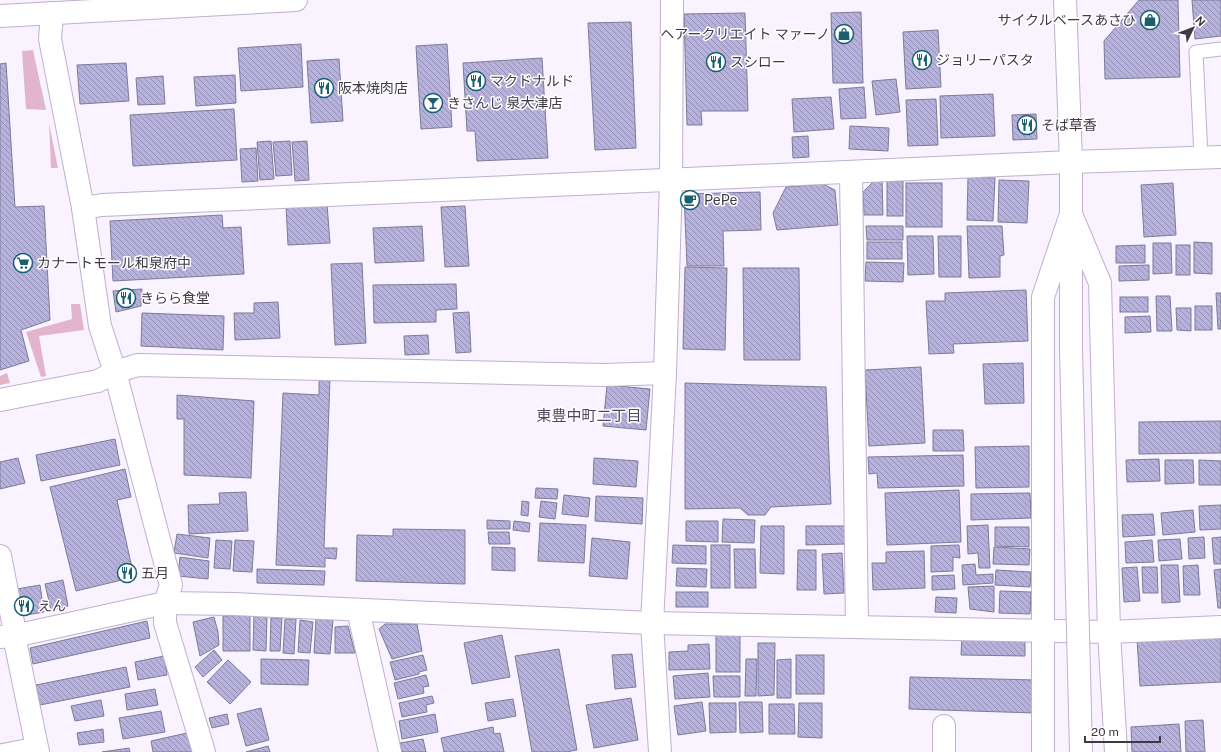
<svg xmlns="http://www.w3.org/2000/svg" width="1221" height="752" font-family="'Public Sans','Noto Sans JP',sans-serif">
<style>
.grass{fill:#e2b5cd}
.building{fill:url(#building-back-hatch);stroke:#7e7a98}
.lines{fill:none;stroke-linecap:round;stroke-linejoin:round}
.lane-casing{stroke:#c0b0ce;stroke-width:15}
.street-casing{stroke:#c0b0ce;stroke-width:24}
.secondary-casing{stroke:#c0b0ce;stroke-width:24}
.highway-casing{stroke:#c0b0ce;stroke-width:24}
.lane{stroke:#fff;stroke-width:13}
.street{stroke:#fff;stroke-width:22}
.secondary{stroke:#fff;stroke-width:22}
.highway{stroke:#fff;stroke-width:22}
.secondary-bridge-casing{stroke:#c0b0ce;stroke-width:24;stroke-linecap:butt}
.secondary-bridge{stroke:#fff;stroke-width:22}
.labels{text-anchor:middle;stroke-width:3;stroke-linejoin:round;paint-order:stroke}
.poi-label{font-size:14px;fill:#3f3945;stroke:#fff;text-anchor:start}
.neighbourhood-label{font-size:15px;fill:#54465f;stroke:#fff}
</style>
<defs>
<pattern id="building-back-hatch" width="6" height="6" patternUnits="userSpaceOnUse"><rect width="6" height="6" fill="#b6b1dd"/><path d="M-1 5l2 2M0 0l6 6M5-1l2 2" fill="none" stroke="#9591b5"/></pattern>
</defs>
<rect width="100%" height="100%" fill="#f9f2ff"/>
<g class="grass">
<polygon points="33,50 46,110 26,109 22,51"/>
<polygon points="49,123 58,168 51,168"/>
<polygon points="71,304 80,304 84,330 39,336 46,376 41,377 26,332 72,319"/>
<polygon points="7,373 10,383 0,385 0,376"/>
</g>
<g class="building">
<polygon points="1139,0 1178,0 1180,77 1105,79 1104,41"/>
<polygon points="1192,0 1221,0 1221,36 1195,39"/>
<polygon points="861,12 863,83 833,83 831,13"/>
<polygon points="745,13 748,111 701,111 702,125 687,125 684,14"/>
<polygon points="631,22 636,148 595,150 588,23"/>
<polygon points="938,30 941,87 906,89 903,32"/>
<polygon points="301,44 303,87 241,91 238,48"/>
<polygon points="447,44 452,127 421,129 416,46"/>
<polygon points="542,58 548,158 477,161 475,131 467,131 463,63"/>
<polygon points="339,59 343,121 311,123 307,61"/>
<polygon points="6,63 15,207 44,206 50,320 21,330 29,361 0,370 0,64"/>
<polygon points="126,63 129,101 80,104 77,65"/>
<polygon points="235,75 236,103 196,106 194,77"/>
<polygon points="163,76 165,104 138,105 136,78"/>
<polygon points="896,79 900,112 876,115 872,81"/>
<polygon points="864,87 866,118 841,119 839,89"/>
<polygon points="993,94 995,136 941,138 940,96"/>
<polygon points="831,97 834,129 794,132 792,99"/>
<polygon points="936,99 938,145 908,146 906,100"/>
<polygon points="234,109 237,160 133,166 130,115"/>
<polygon points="1036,114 1037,139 1013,140 1012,115"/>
<polygon points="850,126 889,128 888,151 849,149"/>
<polygon points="808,136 809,157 793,158 792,137"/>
<polygon points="271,141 274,179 260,180 257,142"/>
<polygon points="290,141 292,175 276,176 273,142"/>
<polygon points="307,141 309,180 295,181 292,142"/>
<polygon points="256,148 258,181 242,182 240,149"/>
<polygon points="968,177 995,178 993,221 967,220"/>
<polygon points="882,180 883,215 864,215 863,192 874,181"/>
<polygon points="999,180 1029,181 1027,223 998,222"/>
<rect x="887" y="181" width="16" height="35"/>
<rect x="906" y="183" width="36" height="44"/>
<polygon points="1173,183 1176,235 1144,237 1141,185"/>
<polygon points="823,184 835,190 838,225 777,230 773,213 786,187"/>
<polygon points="760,192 761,230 723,231 724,266 687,266 684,194"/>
<polygon points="327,204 330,243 288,245 286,206"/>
<polygon points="465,206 469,266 445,267 441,207"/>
<polygon points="222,215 223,228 241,227 244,274 113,281 110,221"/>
<polygon points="422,226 424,261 375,263 373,228"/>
<polygon points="866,226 903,226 903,240 867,240"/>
<polygon points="967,226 1002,226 1004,255 1000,256 1000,277 969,278"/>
<polygon points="907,236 933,236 934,274 908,275"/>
<polygon points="938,236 961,236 961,277 939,277"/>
<rect x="867" y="242" width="35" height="17"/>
<polygon points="1194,242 1212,243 1212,274 1194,273"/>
<polygon points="1153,243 1171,243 1172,273 1153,274"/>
<polygon points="1145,245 1145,263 1116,263 1116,246"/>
<rect x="1176" y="245" width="14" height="30"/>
<polygon points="866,262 904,263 903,282 865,281"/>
<polygon points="362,263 366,343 335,345 331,264"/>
<polygon points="1149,265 1149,280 1119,281 1119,266"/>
<polygon points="685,267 727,268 725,350 683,349"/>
<polygon points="743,268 799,268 800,360 744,360"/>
<polygon points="456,284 457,309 436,310 436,322 374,323 373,285"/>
<polygon points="142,289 141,306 116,312 113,291"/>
<polygon points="1026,290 1028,341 953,344 954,353 929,354 926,301 945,301 945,293"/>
<polygon points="1216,293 1221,293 1221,329 1218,329"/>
<polygon points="1156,296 1170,296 1172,331 1157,331"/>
<rect x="1120" y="297" width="28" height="15"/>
<polygon points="278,302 280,338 235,340 234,313 254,313 254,303"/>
<rect x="1195" y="306" width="17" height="24"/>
<polygon points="1176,308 1191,308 1191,331 1177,330"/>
<polygon points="469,312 471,352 456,353 453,313"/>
<polygon points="142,313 224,316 223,350 141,346"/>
<polygon points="1150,316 1151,332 1125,333 1125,317"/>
<polygon points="428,335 429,354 405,355 404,336"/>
<polygon points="1023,363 1024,403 985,404 983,364"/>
<polygon points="921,367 925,443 869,446 865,370"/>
<polygon points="319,378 330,378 324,548 337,548 336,559 325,558 325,567 276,565 283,393 319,395"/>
<polygon points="685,383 826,387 831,504 771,507 765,515 748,515 740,508 685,509"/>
<polygon points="607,385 650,389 646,430 603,426"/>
<polygon points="177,395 254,401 251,478 184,475 184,419 177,419"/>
<polygon points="1221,421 1221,453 1139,454 1139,422"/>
<polygon points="933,430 963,430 964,451 933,451"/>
<polygon points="115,439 120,465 41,481 36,455"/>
<polygon points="1029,446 1029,487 976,488 975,447"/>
<polygon points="963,455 964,486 878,488 877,473 869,474 868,457"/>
<polygon points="18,458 25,483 0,489 0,462"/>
<polygon points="594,458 638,461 636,487 593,484"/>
<polygon points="1159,459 1160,481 1127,482 1126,460"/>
<polygon points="1165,460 1193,460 1194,483 1165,484"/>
<polygon points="1199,460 1221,461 1221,485 1199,485"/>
<polygon points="125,469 131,497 117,500 134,577 76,591 50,487"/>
<polygon points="536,488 558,489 557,499 535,498"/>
<polygon points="959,490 961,542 887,545 885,493"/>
<polygon points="246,492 248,531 189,534 188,505 220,504 219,493"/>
<polygon points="1030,493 1031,518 971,520 971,494"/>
<polygon points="564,495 590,498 588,517 562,514"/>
<polygon points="596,496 643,498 642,524 595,521"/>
<polygon points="522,501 529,502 528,516 521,515"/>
<polygon points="541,501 557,503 555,519 539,517"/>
<polygon points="1221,505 1221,529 1200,530 1199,506"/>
<polygon points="1193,510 1195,532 1163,535 1161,513"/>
<polygon points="1153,514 1155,535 1123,537 1122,515"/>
<polygon points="723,519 755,520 754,543 722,542"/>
<polygon points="487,520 510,521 510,529 487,529"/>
<polygon points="514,521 530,523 529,532 513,530"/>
<polygon points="686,521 718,521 718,542 686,541"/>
<polygon points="540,523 586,525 584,563 538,561"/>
<polygon points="988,525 990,568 979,568 978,553 968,554 967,526"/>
<polygon points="761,526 784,526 784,574 760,573"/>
<polygon points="806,526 846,526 846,544 806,545"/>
<polygon points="995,527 1029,527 1029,547 995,546"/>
<polygon points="393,529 465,530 465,584 356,581 357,535 393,536"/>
<polygon points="488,532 509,532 510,544 489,544"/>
<polygon points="177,534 210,538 208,558 174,553"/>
<polygon points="1204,537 1205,558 1189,559 1188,538"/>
<polygon points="1221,537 1221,564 1214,564 1212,538"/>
<polygon points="592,538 630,542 627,579 589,576"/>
<polygon points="1180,539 1182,559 1159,561 1158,540"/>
<polygon points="216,540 232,541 230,569 214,568"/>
<polygon points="235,540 254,541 252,572 233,571"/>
<polygon points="1152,540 1154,562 1126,563 1125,542"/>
<polygon points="673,545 706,546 706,564 672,563"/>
<rect x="711" y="545" width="19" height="43"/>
<polygon points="959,545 960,558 953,557 953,571 931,572 931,546"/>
<polygon points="492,547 515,548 515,571 492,570"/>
<polygon points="994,547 1030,549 1029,565 993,564"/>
<polygon points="734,549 755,549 756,588 735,588"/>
<polygon points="798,550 816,550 816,590 797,590"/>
<polygon points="924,551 925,588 873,590 872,563 886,563 886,552"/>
<polygon points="842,553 844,593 824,594 822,554"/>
<polygon points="180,557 209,561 208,579 178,576"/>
<polygon points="975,564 976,575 993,574 993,583 963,585 962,565"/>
<polygon points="1161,565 1178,565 1180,602 1162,603"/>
<polygon points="1198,565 1200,595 1184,595 1183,566"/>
<polygon points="1137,567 1140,601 1124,602 1122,568"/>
<polygon points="1142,567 1157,567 1158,593 1143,593"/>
<polygon points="677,568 707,569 706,587 676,586"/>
<polygon points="257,569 325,571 324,585 257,583"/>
<polygon points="1221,569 1221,608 1218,608 1214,570"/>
<polygon points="996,570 1031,572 1030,587 995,585"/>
<polygon points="954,575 955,589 932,590 932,576"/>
<polygon points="63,580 68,606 51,610 45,584"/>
<polygon points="40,585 44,612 21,616 17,589"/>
<polygon points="994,586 994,612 970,609 968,587"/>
<polygon points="1000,591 1031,592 1030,614 999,613"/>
<rect x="676" y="592" width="32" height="15"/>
<polygon points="936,597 957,598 956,613 935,612"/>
<polygon points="250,615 250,651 223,651 223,616"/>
<polygon points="254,615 267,616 266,651 253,650"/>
<polygon points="214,617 218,632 219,645 200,656 193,622"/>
<polygon points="271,618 282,618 280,651 270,651"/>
<polygon points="285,619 296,619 294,654 283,653"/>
<polygon points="316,619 333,620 330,654 314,653"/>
<polygon points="300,620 313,622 310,653 298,652"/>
<polygon points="147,621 150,638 33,664 30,648"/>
<polygon points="385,624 417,624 422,651 392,659 379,629"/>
<polygon points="348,626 355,653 335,653 335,627"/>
<polygon points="502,635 510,677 472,684 464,643"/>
<rect x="716" y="635" width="24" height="37"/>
<polygon points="962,635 1025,637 1025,656 961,655"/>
<polygon points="1221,635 1221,682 1140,686 1137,639"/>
<polygon points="758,643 775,643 774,695 758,696"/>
<polygon points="709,644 710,669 669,670 669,652 688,651 688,645"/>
<polygon points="559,649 577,750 566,752 532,752 515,656"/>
<polygon points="214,650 222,660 203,677 195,667"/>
<polygon points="632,654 636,687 615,689 612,655"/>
<polygon points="423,655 427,670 419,672 419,674 395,680 390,662"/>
<rect x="796" y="655" width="28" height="39"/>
<polygon points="164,656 167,675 138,680 135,662"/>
<polygon points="261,659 309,660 308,685 261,684"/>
<polygon points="746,659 757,659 756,696 745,696"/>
<polygon points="791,659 791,698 777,698 777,660"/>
<polygon points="228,660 251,682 230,704 207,682"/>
<polygon points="126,667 130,687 40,705 36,685"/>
<polygon points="708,673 710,697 675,699 673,676"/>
<polygon points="426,675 429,686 423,687 424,693 398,699 394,683"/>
<polygon points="713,676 740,676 740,697 714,697"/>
<polygon points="910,677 1036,680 1035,713 909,709"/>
<polygon points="155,689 158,705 127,710 125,694"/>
<polygon points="432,696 434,703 426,705 427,712 402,717 399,703"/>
<polygon points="631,698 638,740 594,748 586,705"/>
<polygon points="513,699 516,716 488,721 485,703"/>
<polygon points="101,700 104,716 75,721 71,706"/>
<polygon points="702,702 706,731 678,735 674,706"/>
<polygon points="739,702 762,702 763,732 740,733"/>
<polygon points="709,703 736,703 736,732 710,733"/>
<polygon points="799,703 822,703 822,738 798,737"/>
<polygon points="769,704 794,704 795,734 769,734"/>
<polygon points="261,708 269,740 246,746 237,714"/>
<polygon points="161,711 165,732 123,739 119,718"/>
<polygon points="227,714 229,724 212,728 209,718"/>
<polygon points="435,714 438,732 402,739 399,721"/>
<polygon points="1203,720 1205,752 1186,752 1185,721"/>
<polygon points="1179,724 1181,752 1132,752 1131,727"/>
<polygon points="493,727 494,734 500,733 504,752 444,752 441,738"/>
<polygon points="103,729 104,742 79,745 77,733"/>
<polygon points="187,733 192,752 153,752 151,741"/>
<polygon points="423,739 426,752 402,752 400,743"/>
<polygon points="268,746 270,752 246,752"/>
<polygon points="129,748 130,752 102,752"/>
</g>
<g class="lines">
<defs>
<g id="lane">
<polyline points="1201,157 1196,52 1221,49"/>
<polyline points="0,751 36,744"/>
</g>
<g id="street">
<polyline points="52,13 50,39 83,208 100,326 115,372 171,585 165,603 165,623 204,752"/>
<polyline points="851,173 857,627"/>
<polyline points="83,208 102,205 1071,162 1221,157"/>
<polyline points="0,400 98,381 115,372 138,365 604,375 665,373"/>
<polyline points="0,556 13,622 14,636 38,752"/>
<polyline points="358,610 390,752"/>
<polyline points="0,637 14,636 165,603 234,604 652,623 1109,632 1221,627"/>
<polyline points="944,726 944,752"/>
<polyline points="660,752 652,623 665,373 671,180 672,0"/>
</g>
<g id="secondary">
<polyline points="1065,0 1071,162 1071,350"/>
<polyline points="1071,214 1100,283 1109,632 1116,752"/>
<polyline points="1043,752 1043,297 1071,214"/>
</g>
<polyline id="highway" points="0,16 296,0"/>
</defs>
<use href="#lane" class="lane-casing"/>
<use href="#street" class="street-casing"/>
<use href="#secondary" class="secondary-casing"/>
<use href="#highway" class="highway-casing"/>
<use href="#lane" class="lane"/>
<use href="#street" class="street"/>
<use href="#secondary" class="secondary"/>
<use href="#highway" class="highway"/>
<defs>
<polyline id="secondary-bridge" points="1071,350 1081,752"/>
</defs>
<use href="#secondary-bridge" class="secondary-bridge-casing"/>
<use href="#secondary-bridge" class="secondary-bridge"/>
</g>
<defs>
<symbol id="shop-ring" viewBox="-11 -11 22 22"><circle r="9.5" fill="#fff" stroke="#185f70" stroke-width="1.5"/><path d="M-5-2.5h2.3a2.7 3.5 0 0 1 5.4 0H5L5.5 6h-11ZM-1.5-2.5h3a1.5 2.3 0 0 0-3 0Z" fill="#185f70"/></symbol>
<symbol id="restaurant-ring" viewBox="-11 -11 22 22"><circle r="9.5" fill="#fff" stroke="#185f70" stroke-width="1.5"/><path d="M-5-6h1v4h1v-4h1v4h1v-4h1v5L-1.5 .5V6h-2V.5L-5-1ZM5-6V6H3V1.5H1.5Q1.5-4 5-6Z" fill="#185f70"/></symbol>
<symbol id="bar-ring" viewBox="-11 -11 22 22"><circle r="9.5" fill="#fff" stroke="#185f70" stroke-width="1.5"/><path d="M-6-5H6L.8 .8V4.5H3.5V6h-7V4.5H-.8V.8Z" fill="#185f70"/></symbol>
<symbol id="cafe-ring" viewBox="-11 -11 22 22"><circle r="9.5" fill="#fff" stroke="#185f70" stroke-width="1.5"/><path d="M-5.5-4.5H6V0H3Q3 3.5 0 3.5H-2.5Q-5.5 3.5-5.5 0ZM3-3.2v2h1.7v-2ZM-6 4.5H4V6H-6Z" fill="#185f70"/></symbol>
<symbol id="supermarket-ring" viewBox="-11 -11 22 22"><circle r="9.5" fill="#fff" stroke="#185f70" stroke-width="1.5"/><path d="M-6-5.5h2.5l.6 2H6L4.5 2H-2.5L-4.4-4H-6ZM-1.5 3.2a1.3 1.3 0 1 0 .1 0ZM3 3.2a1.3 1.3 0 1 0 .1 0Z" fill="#185f70"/></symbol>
</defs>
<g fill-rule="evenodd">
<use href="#shop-ring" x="1139" y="9" width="22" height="22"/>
<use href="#shop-ring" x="833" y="23" width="22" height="22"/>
<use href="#restaurant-ring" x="911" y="49" width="22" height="22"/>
<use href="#restaurant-ring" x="705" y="51" width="22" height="22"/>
<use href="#restaurant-ring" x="465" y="70" width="22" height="22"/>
<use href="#restaurant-ring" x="313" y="77" width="22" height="22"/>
<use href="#bar-ring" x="422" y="92" width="22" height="22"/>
<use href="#restaurant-ring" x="1016" y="114" width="22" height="22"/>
<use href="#cafe-ring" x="679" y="189" width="22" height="22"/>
<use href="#supermarket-ring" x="12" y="252" width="22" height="22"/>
<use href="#restaurant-ring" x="115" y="287" width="22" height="22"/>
<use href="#restaurant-ring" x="116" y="562" width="22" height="22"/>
<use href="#restaurant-ring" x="13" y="595" width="22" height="22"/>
</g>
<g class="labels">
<g class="poi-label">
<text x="1136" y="25" text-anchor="end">サイクルベースあさひ</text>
<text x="830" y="39" text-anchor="end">ヘアークリエイト マァーノ</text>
<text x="936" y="65">ジョリーパスタ</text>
<text x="730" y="67">スシロー</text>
<text x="490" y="86">マクドナルド</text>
<text x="338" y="93">阪本焼肉店</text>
<text x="447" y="108">きさんじ 泉大津店</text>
<text x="1041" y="130">そば草香</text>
<text x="704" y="205">PePe</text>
<text x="37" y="268">カナートモール和泉府中</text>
<text x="140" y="303">きらら食堂</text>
<text x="141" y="578">五月</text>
<text x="38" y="611">えん</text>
</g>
<g class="neighbourhood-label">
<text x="589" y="421">東豊中町二丁目</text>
</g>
</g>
<g transform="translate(1193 28) rotate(47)" stroke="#ffffff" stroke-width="3" paint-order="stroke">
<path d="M0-3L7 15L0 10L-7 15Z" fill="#3f3945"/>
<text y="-6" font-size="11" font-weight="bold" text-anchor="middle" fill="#3f3945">N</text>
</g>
<path d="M1085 736v6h75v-6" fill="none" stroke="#3f3945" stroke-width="2"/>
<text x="1091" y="736" font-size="12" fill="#3f3945" stroke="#ffffff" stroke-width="3" paint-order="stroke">20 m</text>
</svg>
